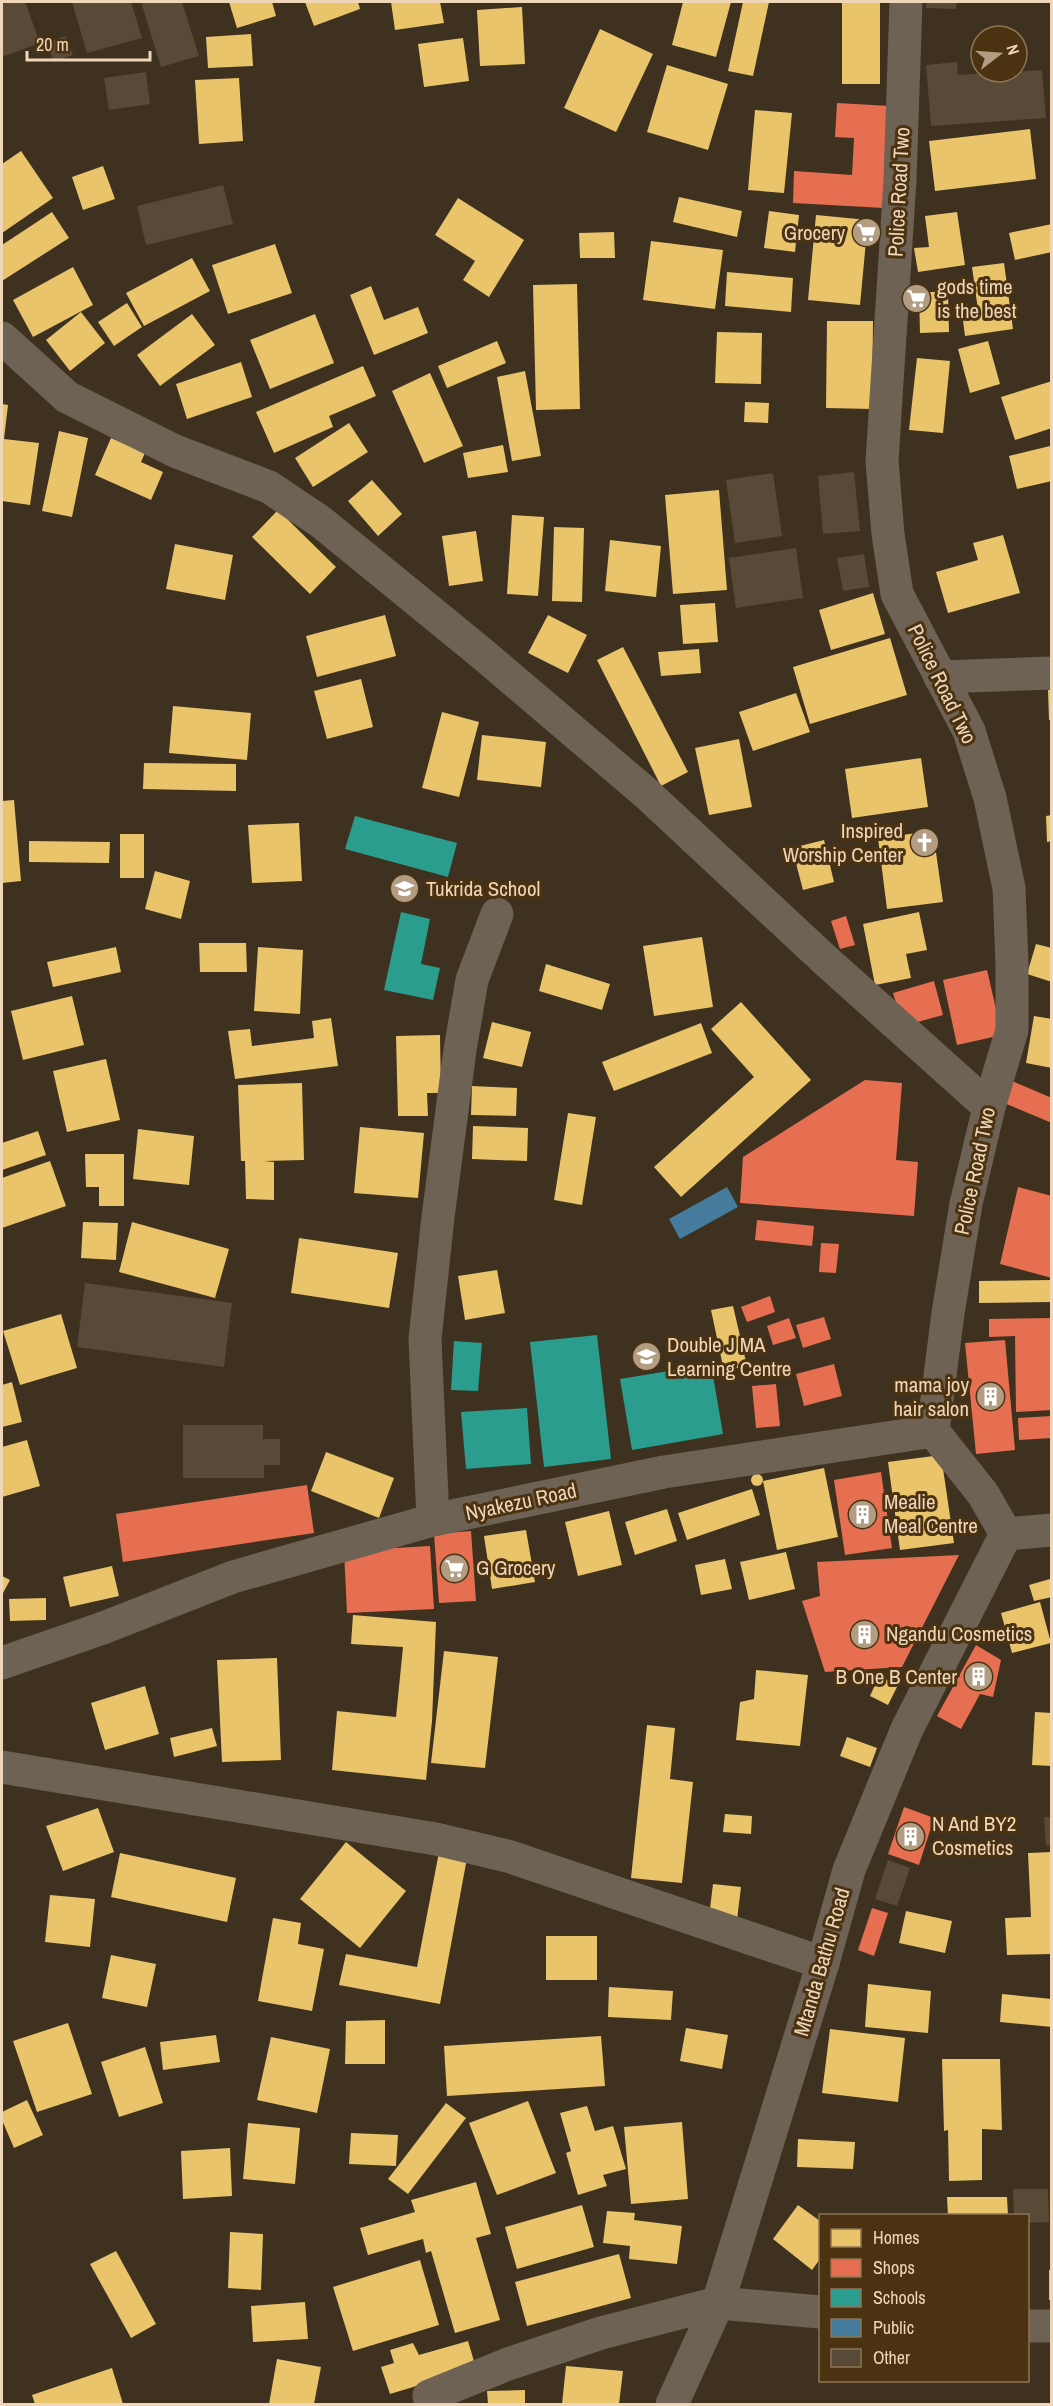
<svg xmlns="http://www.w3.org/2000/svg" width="1053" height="2406" font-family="'Archivo Narrow',sans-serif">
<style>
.homes{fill:#e9c46a}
.shops{fill:#e76f51}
.schools{fill:#2a9d8f}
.public{fill:#457b9d}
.building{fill:#584a36}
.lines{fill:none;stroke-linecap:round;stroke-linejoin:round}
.minor{stroke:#6e6254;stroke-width:33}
.labels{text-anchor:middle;stroke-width:6;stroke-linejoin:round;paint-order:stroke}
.street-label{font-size:21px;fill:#f0d6b8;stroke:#4b3312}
.poi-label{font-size:21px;fill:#f0d6b8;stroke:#4b3312;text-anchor:start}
</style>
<rect width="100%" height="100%" fill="#3e311f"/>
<g class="homes">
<polygon points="229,2 272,2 276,16 237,28"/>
<polygon points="305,2 358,2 360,9 314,26"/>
<polygon points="391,2 440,2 444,23 395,30"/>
<polygon points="683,2 731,2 716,57 672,45"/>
<polygon points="743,2 769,2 753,76 728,71"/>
<rect x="842" y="2" width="38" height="82"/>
<polygon points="522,7 525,64 480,66 477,10"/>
<polygon points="600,29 653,54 616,132 564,108"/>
<polygon points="251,34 253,66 208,68 206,37"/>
<polygon points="463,38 469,81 424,87 418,44"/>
<polygon points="667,65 728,84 708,150 647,132"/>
<polygon points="239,78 243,141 199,144 195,80"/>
<polygon points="755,110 792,113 784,193 748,190"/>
<polygon points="1030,129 1036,179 935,191 929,141"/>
<polygon points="21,151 53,198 2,233 2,164"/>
<polygon points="103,166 115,199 83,210 72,177"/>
<polygon points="679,197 742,211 737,237 673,222"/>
<polygon points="458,198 524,240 489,297 463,280 475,261 435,235"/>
<polygon points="769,211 799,215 795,252 764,248"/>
<polygon points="52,212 69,238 2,281 2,245"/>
<polygon points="957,212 965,265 918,272 914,248 929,247 925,216"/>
<polygon points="816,215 868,220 860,305 808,300"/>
<polygon points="1052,224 1052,252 1015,260 1009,233"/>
<polygon points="614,232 615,258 580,258 579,233"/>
<polygon points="651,241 723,250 715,309 643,300"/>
<polygon points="275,244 292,293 228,314 212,265"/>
<polygon points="192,258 210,291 144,326 126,293"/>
<polygon points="1004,263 1013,329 965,336 962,313 978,310 972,267"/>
<polygon points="73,267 93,305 33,337 13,300"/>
<polygon points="727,272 793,278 791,312 725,306"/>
<polygon points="577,284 580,409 536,410 533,285"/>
<polygon points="371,286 384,320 418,307 428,333 374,355 350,295"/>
<polygon points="919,292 948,292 949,332 920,333"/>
<polygon points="127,303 142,327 114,346 98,322"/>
<polygon points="81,312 105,343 70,371 46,340"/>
<polygon points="192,314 215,345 160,386 137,355"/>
<polygon points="315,314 334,363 270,389 250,340"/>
<polygon points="827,321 873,321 872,409 826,408"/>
<polygon points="717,332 762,333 761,384 715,383"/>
<polygon points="497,341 506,363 447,388 438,366"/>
<polygon points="988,341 1000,384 970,393 958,349"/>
<polygon points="917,358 950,361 943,433 909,430"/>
<polygon points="241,362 252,397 187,419 176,384"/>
<polygon points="363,366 376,396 329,416 333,427 274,453 256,412"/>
<polygon points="525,371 541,456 512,461 497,377"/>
<polygon points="430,373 463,446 424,463 392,391"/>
<polygon points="1052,381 1052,428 1015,440 1001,397"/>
<polygon points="745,402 769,403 768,423 744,422"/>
<polygon points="2,404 8,405 4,439 39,443 30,505 2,501"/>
<polygon points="349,423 368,452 313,487 295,458"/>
<polygon points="59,431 88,438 72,517 42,511"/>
<polygon points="111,438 145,453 141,462 163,472 151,500 95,475"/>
<polygon points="503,445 508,472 468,478 463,453"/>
<polygon points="1050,446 1052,481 1017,489 1009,456"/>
<polygon points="372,480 402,514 378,536 348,501"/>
<polygon points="719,490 727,590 673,594 665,495"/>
<polygon points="278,510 336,567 310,594 252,537"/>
<polygon points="512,515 544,517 538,596 507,594"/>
<polygon points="554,527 584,528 582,602 552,601"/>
<polygon points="476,531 483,581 449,586 442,536"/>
<polygon points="1003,535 1020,593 948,613 936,572 978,560 973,543"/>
<polygon points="610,540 661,546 656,597 605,591"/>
<polygon points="175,544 233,555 225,600 166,589"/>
<polygon points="873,593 885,634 831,650 819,610"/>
<polygon points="715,603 718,642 683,644 680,605"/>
<polygon points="385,615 396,656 317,677 306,636"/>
<polygon points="548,615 587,635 568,673 528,653"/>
<polygon points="890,638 907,695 810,724 793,667"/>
<polygon points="623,647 688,772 661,786 597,660"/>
<polygon points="699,649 701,673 661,676 658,652"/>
<polygon points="361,679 373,727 327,739 314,691"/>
<polygon points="1048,690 1052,690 1052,720 1049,720"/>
<polygon points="796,693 810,732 753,751 739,712"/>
<polygon points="173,706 251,713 247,760 169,753"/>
<polygon points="442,712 479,722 459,797 422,788"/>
<polygon points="482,735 546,742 541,787 477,780"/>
<polygon points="739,739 752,807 709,815 695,748"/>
<polygon points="921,758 928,807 852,818 845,769"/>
<polygon points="144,763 236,764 236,791 143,789"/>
<polygon points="14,800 21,881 2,883 2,801"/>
<polygon points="1052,815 1052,841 1047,842 1046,816"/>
<polygon points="299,823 302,881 252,883 248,825"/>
<polygon points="933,831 943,902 887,909 878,838"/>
<rect x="120" y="834" width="24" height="44"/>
<polygon points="824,840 834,882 803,890 792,848"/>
<polygon points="29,841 110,842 109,863 29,862"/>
<polygon points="155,871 190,881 181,919 145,909"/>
<polygon points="919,912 927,950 906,954 911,978 875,985 863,924"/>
<polygon points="702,937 713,1007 654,1016 643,946"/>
<polygon points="199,943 246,943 247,972 200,972"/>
<polygon points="1036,944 1052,948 1052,982 1027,974"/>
<polygon points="116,947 121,972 53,987 47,962"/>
<polygon points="258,947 303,950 300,1014 254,1011"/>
<polygon points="546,964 610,984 602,1010 539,991"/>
<polygon points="72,996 84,1045 23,1060 11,1011"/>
<polygon points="741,1002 811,1080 681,1197 654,1167 754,1077 711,1029"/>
<polygon points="1034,1016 1052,1019 1052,1068 1026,1063"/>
<polygon points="331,1018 338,1066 235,1079 228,1031 250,1029 252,1046 314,1038 312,1021"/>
<polygon points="492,1022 531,1032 522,1067 483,1058"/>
<polygon points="701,1023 712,1053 614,1091 602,1062"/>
<polygon points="440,1035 441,1093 427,1093 428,1116 398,1116 396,1036"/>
<polygon points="106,1059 120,1120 67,1132 53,1071"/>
<polygon points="302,1083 304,1160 264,1161 274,1162 274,1200 246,1199 245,1161 241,1161 238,1085"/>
<polygon points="472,1086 517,1088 516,1116 471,1115"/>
<polygon points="568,1113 596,1117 582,1205 554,1200"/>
<polygon points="473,1126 528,1128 527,1161 472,1159"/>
<polygon points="360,1127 424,1133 418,1198 354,1193"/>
<polygon points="138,1129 194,1136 189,1185 133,1179"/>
<polygon points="38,1131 46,1155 2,1170 2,1143"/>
<polygon points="85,1154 124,1154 124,1206 99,1206 99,1187 86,1187"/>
<polygon points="50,1161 66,1206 2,1228 2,1178"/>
<polygon points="83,1222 118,1223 116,1260 81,1258"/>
<polygon points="132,1222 229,1249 215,1298 119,1272"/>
<polygon points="299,1238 398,1253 389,1308 291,1293"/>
<polygon points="497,1270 505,1313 465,1320 458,1276"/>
<polygon points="1052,1280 1052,1302 979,1303 979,1281"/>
<polygon points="733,1306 747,1366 724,1371 711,1310"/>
<polygon points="61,1314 77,1368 20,1385 3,1331"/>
<polygon points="12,1382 22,1422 2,1427 2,1385"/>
<polygon points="27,1440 40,1486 2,1497 2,1447"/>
<polygon points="326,1452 394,1478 379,1518 311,1491"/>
<polygon points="941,1455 954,1543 900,1550 888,1462"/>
<polygon points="824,1468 838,1537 777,1550 763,1481"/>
<circle cx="757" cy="1480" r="6"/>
<polygon points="752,1489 760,1515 687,1540 678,1513"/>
<polygon points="667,1509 677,1541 635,1555 625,1522"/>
<polygon points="609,1511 622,1565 578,1576 565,1522"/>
<polygon points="526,1530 535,1582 492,1589 484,1536"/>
<polygon points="786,1552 795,1589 749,1600 740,1562"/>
<polygon points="725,1559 732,1589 701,1595 695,1565"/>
<polygon points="112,1566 119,1596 70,1607 63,1577"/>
<polygon points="2,1576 10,1580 2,1595"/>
<polygon points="1050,1579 1052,1597 1034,1601 1029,1585"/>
<polygon points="46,1598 46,1620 10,1621 9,1599"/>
<polygon points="1040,1602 1051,1643 1012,1653 1001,1613"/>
<polygon points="353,1615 436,1622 432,1721 426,1780 332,1770 337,1711 396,1717 403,1647 351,1644"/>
<polygon points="444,1651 498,1657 485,1768 431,1763"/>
<polygon points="277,1658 281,1760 222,1762 217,1660"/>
<polygon points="756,1670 808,1675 800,1746 736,1740 740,1702 754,1699"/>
<polygon points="879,1676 898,1685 888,1705 870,1696"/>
<polygon points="145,1686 159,1734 105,1750 91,1703"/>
<polygon points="1035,1712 1052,1713 1052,1766 1032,1765"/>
<polygon points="647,1725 675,1728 670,1779 693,1782 682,1883 631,1878"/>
<polygon points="212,1728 217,1746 174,1757 170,1738"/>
<polygon points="847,1737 877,1748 870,1767 840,1756"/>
<polygon points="98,1808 114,1852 63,1871 46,1826"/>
<polygon points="725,1814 752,1816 751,1834 723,1832"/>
<polygon points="346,1842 406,1891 360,1948 300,1899"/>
<polygon points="439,1852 467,1858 440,2004 339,1985 346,1954 417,1967"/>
<polygon points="1052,1852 1052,1954 1007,1955 1005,1918 1031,1917 1028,1853"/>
<polygon points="120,1853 236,1878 227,1922 111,1897"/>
<polygon points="713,1884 741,1887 737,1920 709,1917"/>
<polygon points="50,1895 95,1899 90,1947 45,1942"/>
<polygon points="906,1911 952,1921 945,1953 899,1943"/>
<polygon points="273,1918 301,1923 298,1944 324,1949 312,2011 258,2001"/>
<rect x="546" y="1936" width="51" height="44"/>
<polygon points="111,1955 156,1964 147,2007 102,1998"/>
<polygon points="868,1984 931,1991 928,2033 865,2027"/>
<polygon points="609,1987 673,1991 671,2020 608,2017"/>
<polygon points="1002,1994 1052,1999 1052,2027 1000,2022"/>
<polygon points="385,2020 385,2064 345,2064 346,2021"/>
<polygon points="68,2023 92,2094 37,2112 13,2041"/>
<polygon points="686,2028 728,2035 722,2069 680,2061"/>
<polygon points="830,2029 905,2038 898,2102 822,2093"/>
<polygon points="216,2035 220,2062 163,2070 160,2042"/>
<polygon points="601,2036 605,2086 447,2096 444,2046"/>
<polygon points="271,2037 330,2049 317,2113 257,2100"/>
<polygon points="145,2047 163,2103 119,2117 101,2062"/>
<polygon points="942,2059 1000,2059 1002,2130 982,2129 982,2180 949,2181 948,2130 944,2131"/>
<polygon points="27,2100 43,2135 14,2148 2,2120 2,2112"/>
<polygon points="528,2101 556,2173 497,2195 469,2123"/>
<polygon points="446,2103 466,2118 408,2194 388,2179"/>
<polygon points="587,2106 595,2131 613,2126 626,2169 603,2175 607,2186 578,2195 566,2153 571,2151 560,2113"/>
<polygon points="682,2122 688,2199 631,2204 624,2127"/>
<polygon points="248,2123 300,2128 295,2184 243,2179"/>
<polygon points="351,2133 398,2135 396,2166 349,2164"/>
<polygon points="798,2139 855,2142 853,2169 797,2167"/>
<polygon points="230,2148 232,2196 183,2199 181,2151"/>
<polygon points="476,2182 491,2234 476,2238 500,2320 455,2333 431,2251 426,2253 423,2239 368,2255 360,2228 415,2212 411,2200"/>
<polygon points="947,2197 1007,2197 1008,2216 948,2216"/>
<polygon points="582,2205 594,2247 517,2269 505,2227"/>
<polygon points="798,2205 820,2221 820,2259 812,2270 773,2239"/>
<polygon points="607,2211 635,2213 634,2220 682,2226 677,2264 629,2259 630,2246 603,2243"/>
<polygon points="230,2232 263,2234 261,2290 228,2288"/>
<polygon points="116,2251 156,2324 131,2338 90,2264"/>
<polygon points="619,2254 631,2298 527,2326 515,2282"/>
<polygon points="420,2260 439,2325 353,2351 333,2287"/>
<rect x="1049" y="2270" width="3" height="30"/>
<polygon points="305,2302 308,2339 253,2342 251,2306"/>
<polygon points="468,2341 476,2368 390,2394 381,2367 394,2363 390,2350 413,2343 419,2355"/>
<polygon points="277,2359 321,2367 314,2404 269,2404"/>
<polygon points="566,2366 623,2371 619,2404 562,2404"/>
<polygon points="112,2368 123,2404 35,2404 32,2395"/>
<polygon points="525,2390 525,2404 488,2404 487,2391"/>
</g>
<g class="shops">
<polygon points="837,103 890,106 884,208 793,203 794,171 852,175 854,138 835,137"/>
<polygon points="846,916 855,945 840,949 831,921"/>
<polygon points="987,970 1002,1035 957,1045 943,980"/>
<polygon points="934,981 943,1015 903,1026 893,993"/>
<polygon points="865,1080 902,1083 896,1160 918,1162 914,1216 740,1203 743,1157"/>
<polygon points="1012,1081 1052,1098 1052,1123 1004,1103"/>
<polygon points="1018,1187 1052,1196 1052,1278 1000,1264"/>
<polygon points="757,1220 814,1226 812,1246 755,1240"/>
<polygon points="821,1243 839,1244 836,1273 819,1272"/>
<polygon points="770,1296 775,1312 747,1322 741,1307"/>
<polygon points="824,1317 831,1339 803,1348 796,1325"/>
<polygon points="789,1318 796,1338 773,1345 767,1326"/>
<polygon points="1052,1318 1052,1410 1016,1412 1015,1336 989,1337 989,1319"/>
<polygon points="1005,1340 1015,1450 976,1454 965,1343"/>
<polygon points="834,1364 842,1396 804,1406 796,1374"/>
<polygon points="776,1384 780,1426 756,1428 752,1386"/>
<polygon points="1052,1416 1052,1438 1019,1440 1018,1418"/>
<polygon points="881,1472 892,1548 845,1555 834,1480"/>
<polygon points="307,1485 314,1533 123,1562 116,1514"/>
<polygon points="471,1531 476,1601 439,1603 434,1534"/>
<polygon points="430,1546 434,1609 347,1613 344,1551"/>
<polygon points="959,1555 902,1667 825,1672 802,1601 820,1596 817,1562"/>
<polygon points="976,1645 1001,1660 993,1697 980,1694 961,1729 937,1716"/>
<polygon points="904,1807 934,1818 919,1865 888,1854"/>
<polygon points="872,1908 888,1913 874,1956 858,1950"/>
</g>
<g class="schools">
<polygon points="355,816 457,843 448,877 345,849"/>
<polygon points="401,912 430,919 421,964 440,968 433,1000 384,990"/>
<polygon points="597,1335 611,1459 544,1467 530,1342"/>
<polygon points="454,1341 482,1343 478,1391 451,1390"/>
<polygon points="711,1364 723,1434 632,1450 620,1379"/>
<polygon points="527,1408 531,1464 466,1469 461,1412"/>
</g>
<polygon class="public" points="727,1187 738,1207 680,1239 669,1219"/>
<g class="building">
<polygon points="2,2 25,2 40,43 2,57"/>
<polygon points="72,2 131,2 142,38 87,53"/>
<polygon points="141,2 182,2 199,56 161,67"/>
<polygon points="926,2 957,2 956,9 926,8"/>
<polygon points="65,36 73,55 54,62 47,43"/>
<polygon points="957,62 958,75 1042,70 1046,118 931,126 926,65"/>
<polygon points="146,72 150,104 109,110 104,78"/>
<polygon points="223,185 233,224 146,245 137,206"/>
<polygon points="854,472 860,531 823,534 818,476"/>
<polygon points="773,473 782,536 735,543 726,480"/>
<polygon points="796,548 803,598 736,608 729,558"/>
<polygon points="864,554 869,587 843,591 837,558"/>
<polygon points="85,1283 232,1303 224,1367 77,1347"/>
<polygon points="183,1425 263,1425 263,1439 280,1439 280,1465 264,1465 264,1478 183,1478"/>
<polygon points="1044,1817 1052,1817 1052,1845 1046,1845"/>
<polygon points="888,1860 910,1868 897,1906 875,1899"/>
<polygon points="1013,2189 1048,2189 1049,2222 1028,2223 1028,2216 1014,2216"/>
</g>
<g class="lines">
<g class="minor">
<polyline points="906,2 900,180 882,461 888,534 897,594 969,731 990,798 1009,888 1012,964 1012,1030 989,1107 966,1204 948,1313 933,1431"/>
<polyline points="2,338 67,397 175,451 269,487 321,522 485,656 647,794 825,960 989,1107"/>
<polyline points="940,677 1052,673"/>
<polyline points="933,1431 983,1494 1006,1534"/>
<polyline points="433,1520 425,1339 438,1217 460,1050 472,980 497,914"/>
<polyline points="1006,1534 1052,1530"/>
<polyline points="2,1663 103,1628 233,1577 433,1520 664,1472 933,1431"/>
<polyline points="2,1767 436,1839 511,1857 823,1963"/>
<polyline points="1028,2326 1052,2326"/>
<polyline points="429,2396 508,2364 601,2333 718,2303 820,2312"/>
<polyline points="672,2404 718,2303 823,1963 849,1870 907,1729 1006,1534"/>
</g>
</g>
<defs>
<symbol id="supermarket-disc" viewBox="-11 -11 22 22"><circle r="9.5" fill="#b29c82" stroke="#4b3312"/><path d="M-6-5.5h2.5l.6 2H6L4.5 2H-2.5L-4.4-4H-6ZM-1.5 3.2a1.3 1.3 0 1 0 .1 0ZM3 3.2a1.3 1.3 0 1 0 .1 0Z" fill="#fff"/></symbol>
<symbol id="church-disc" viewBox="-11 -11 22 22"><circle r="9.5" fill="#b29c82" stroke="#4b3312"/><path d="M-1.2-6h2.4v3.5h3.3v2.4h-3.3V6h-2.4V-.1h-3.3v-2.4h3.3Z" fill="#fff"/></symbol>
<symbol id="school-disc" viewBox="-11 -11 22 22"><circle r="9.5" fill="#b29c82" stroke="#4b3312"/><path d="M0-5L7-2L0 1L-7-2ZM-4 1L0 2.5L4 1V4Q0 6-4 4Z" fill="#fff"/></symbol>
<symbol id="building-disc" viewBox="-11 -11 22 22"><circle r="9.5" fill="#b29c82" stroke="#4b3312"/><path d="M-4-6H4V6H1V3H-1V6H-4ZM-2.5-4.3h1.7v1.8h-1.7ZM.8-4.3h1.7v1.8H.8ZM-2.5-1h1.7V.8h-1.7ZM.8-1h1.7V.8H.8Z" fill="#fff"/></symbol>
</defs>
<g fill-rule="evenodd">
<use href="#supermarket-disc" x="850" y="216" width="33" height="33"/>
<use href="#supermarket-disc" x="900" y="282" width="33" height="33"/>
<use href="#church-disc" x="908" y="826" width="33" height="33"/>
<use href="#school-disc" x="388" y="872" width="33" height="33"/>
<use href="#school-disc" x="630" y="1340" width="33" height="33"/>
<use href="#building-disc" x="974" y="1380" width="33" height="33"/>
<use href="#building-disc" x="846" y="1498" width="33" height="33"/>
<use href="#supermarket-disc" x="438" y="1552" width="33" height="33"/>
<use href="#building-disc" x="848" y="1618" width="33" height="33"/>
<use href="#building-disc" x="962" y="1660" width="33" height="33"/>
<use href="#building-disc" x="894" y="1820" width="33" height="33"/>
</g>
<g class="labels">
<g class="street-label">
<text transform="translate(899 192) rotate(-87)" y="7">Police Road Two</text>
<text transform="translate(942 684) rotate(64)" y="7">Police Road Two</text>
<text transform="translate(975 1171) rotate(-78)" y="7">Police Road Two</text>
<text transform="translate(521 1502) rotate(-12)" y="7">Nyakezu Road</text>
<text transform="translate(822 1962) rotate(-74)" y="7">Mtanda Bathu Road</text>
</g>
<g class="poi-label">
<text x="845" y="240" text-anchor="end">Grocery</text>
<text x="937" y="294">gods time<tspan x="937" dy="24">is the best</tspan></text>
<text x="903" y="838" text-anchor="end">Inspired<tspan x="903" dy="24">Worship Center</tspan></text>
<text x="426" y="896">Tukrida School</text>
<text x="667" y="1352">Double J MA<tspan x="667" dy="24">Learning Centre</tspan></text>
<text x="969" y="1392" text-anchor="end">mama joy<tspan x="969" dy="24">hair salon</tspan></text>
<text x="884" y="1509">Mealie<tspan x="884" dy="24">Meal Centre</tspan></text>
<text x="476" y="1575">G Grocery</text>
<text x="886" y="1641">Ngandu Cosmetics</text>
<text x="957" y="1684" text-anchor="end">B One B Center</text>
<text x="932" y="1831">N And BY2<tspan x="932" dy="24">Cosmetics</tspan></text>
</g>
</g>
<rect width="1053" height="2406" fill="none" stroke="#f0d6b8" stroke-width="6"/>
<rect x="819" y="2214" width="210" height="168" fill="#4b3312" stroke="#8d7454" stroke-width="1.5"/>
<rect x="831" y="2229" width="30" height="18" fill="#e9c46a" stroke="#8d7454" stroke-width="1.5"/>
<text x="873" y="2244" font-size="18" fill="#f0d6b8">Homes</text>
<rect x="831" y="2259" width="30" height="18" fill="#e76f51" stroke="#8d7454" stroke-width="1.5"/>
<text x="873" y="2274" font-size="18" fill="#f0d6b8">Shops</text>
<rect x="831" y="2289" width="30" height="18" fill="#2a9d8f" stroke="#8d7454" stroke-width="1.5"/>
<text x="873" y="2304" font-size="18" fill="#f0d6b8">Schools</text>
<rect x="831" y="2319" width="30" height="18" fill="#457b9d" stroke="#8d7454" stroke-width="1.5"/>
<text x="873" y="2334" font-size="18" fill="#f0d6b8">Public</text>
<rect x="831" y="2349" width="30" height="18" fill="#584a36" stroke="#8d7454" stroke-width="1.5"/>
<text x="873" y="2364" font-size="18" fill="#f0d6b8">Other</text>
<g transform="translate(999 54) rotate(73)"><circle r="28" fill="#4b3312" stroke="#8d7454" stroke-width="1.5"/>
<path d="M0-4.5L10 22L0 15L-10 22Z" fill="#b29c82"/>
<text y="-9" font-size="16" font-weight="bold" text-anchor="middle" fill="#f0d6b8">N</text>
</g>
<path d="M27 51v9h123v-9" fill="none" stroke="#f0d6b8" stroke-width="3"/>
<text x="36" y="51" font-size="18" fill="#f0d6b8" stroke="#4b3312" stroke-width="4.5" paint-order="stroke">20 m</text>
</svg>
